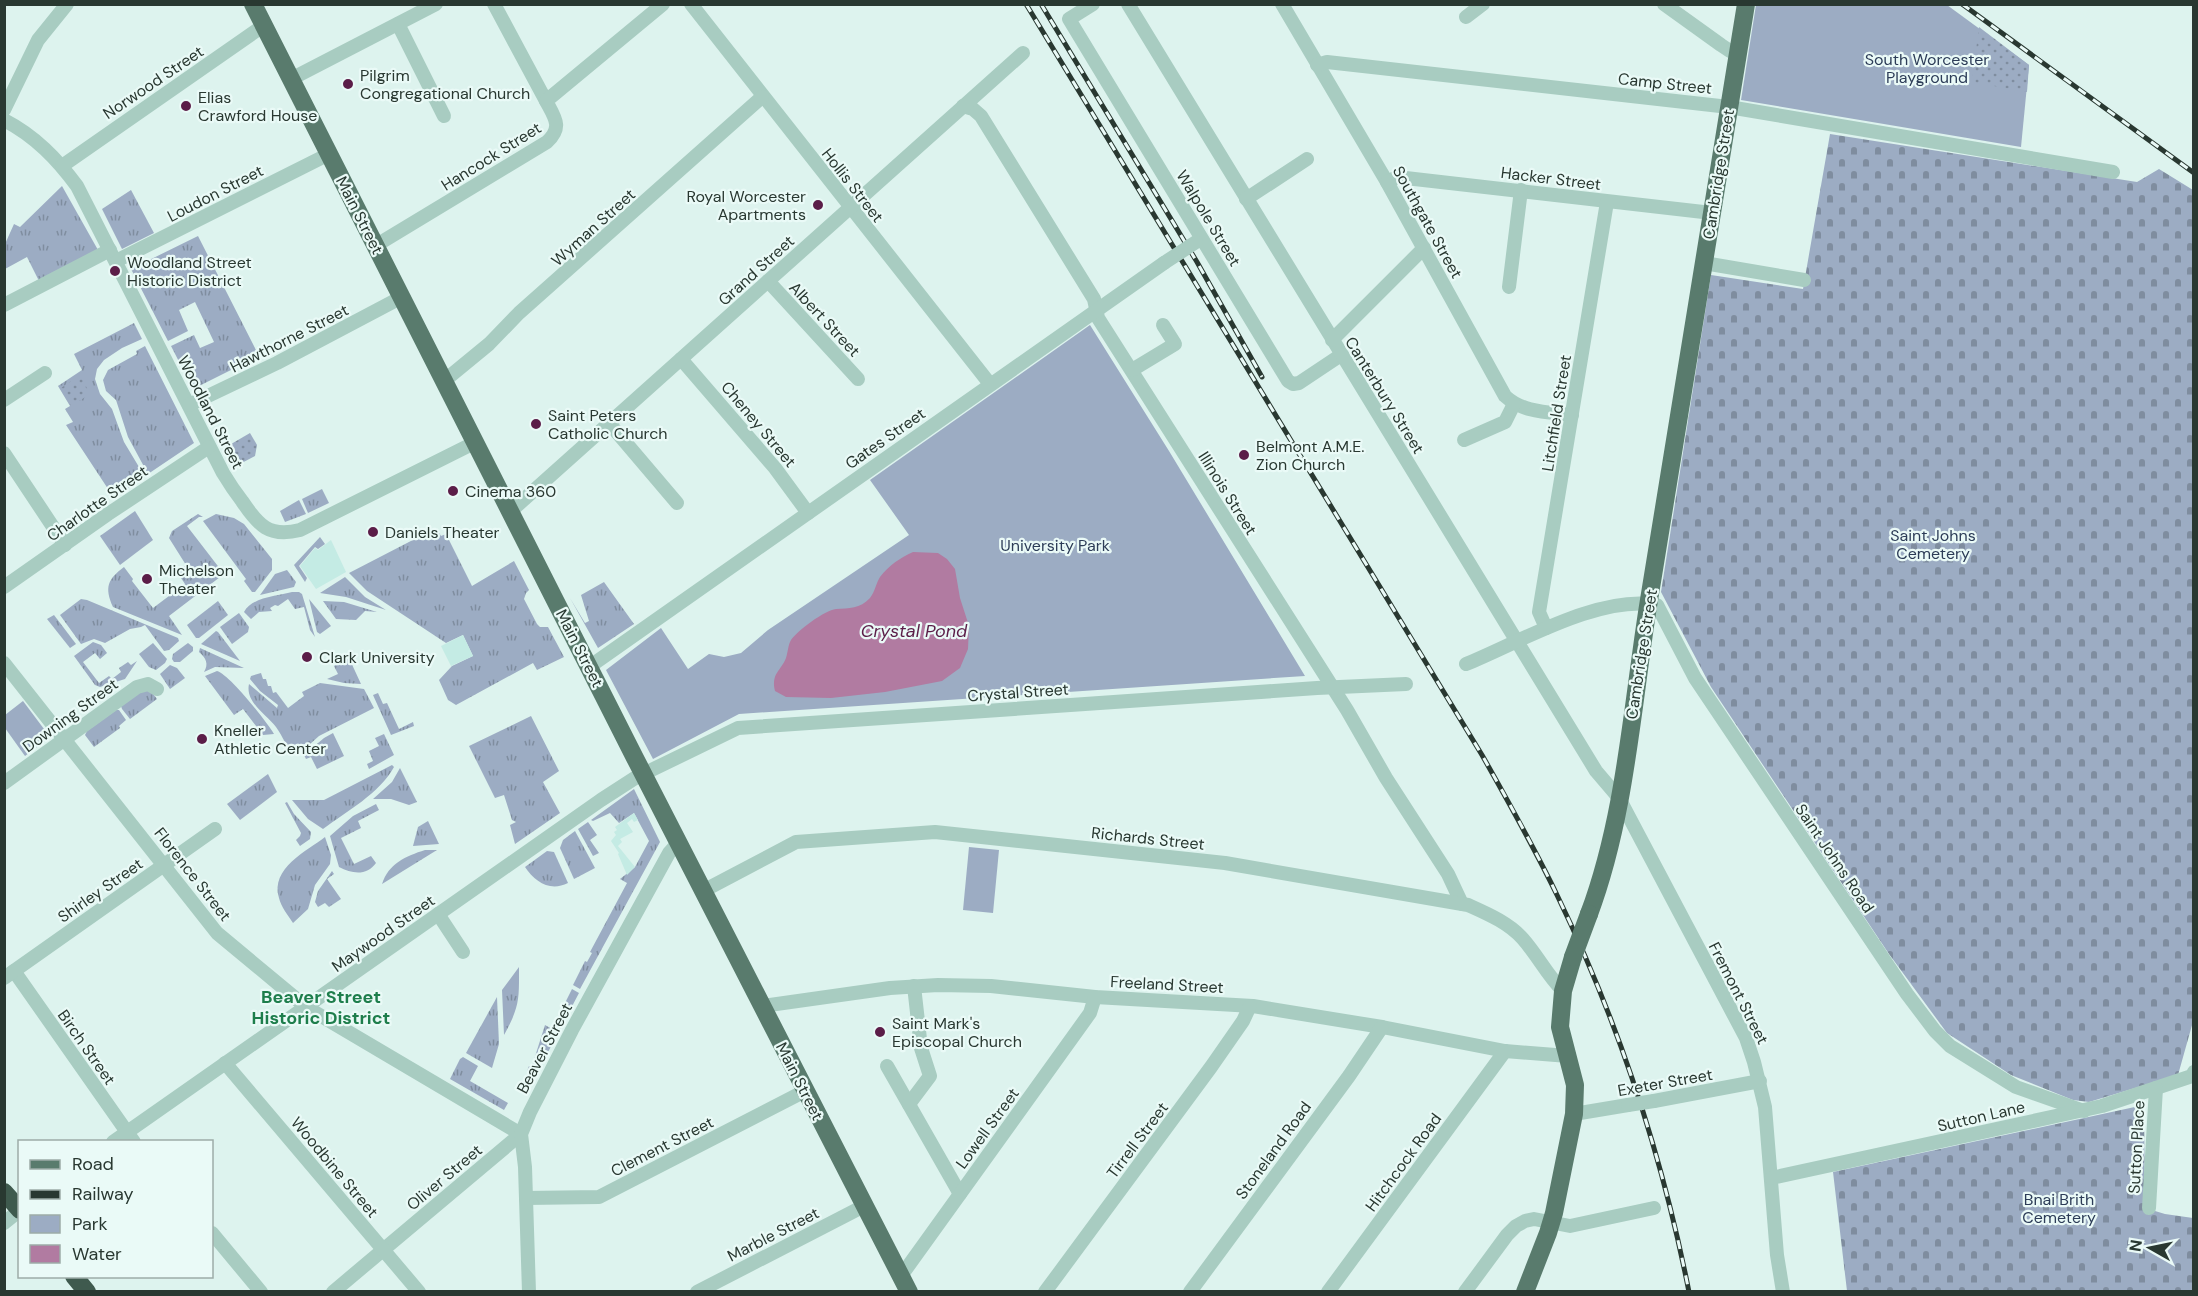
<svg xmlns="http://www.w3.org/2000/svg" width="2198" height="1296" font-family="'DM Sans',sans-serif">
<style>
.grass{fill:url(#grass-tufts)}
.cemetery{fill:url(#cemetery-stones)}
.park{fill:#9cacc3}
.garden{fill:url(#garden-dots)}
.plaza{fill:#c4ebe4}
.water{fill:#b17ba1}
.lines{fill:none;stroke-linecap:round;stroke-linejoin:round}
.minor{stroke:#a8ccc1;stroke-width:14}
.major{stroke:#597b6d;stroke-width:18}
.highway{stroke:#3f5a4e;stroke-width:18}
.rail-casing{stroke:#293831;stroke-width:5}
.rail{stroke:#eafaf7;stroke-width:3;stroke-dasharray:9;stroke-linecap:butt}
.minor-bridge{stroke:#a8ccc1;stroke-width:14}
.major-bridge{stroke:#597b6d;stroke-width:18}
.poi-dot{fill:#5b1d48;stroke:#eafaf7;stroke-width:2}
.labels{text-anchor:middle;stroke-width:4.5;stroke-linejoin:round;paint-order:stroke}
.park-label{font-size:16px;fill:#2c3c57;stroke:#eafaf7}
.poi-label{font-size:16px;fill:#293831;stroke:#eafaf7;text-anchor:start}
.street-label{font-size:16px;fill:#293831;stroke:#eafaf7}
.water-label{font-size:18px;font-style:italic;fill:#5b1d48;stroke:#eafaf7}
.neighbourhood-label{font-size:18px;font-weight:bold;fill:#1e7e4c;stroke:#eafaf7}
</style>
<defs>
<pattern id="grass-tufts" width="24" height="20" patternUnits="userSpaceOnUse" patternTransform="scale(1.5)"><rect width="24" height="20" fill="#9cacc3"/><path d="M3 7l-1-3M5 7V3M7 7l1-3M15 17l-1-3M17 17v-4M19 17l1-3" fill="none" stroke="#7f8d9f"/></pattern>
<pattern id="cemetery-stones" width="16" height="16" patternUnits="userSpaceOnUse" patternTransform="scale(1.5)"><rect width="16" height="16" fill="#9cacc3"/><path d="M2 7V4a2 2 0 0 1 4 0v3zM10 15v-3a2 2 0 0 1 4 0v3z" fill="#7f8d9f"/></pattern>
<pattern id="garden-dots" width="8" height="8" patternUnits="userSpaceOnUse" patternTransform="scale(1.5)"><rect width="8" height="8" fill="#9cacc3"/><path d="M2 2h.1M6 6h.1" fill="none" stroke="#7f8d9f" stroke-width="1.8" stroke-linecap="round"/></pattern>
</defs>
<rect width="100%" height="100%" fill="#ddf3ee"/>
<g class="grass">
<polygon points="62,186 98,250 39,281 27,257 5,269 5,244 14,224 20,227"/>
<polygon points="131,190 154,233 122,249 102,209"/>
<polygon points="198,236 259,356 193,389 171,346 194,335 200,348 214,342 195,302 179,310 188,331 168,341 131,269"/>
<polygon points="134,323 142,339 122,348 104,360 97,369 95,379 100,394 112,409 124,442 145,477 114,498 66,425 73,422 65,409 70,406 58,386 82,370 74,354"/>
<polygon points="145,346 194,443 148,474 128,437 116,400 106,391 103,380 108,370 137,354 136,351"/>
<polygon points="322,489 329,503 308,513 302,499"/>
<polygon points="299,500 306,514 285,522 280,511"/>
<polygon points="135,511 153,540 120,565 100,536"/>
<path d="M198 514 203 517H199L187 526 224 574 169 616 182 635 113 607C104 587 108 579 124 567L133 579 132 581 153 608 185 584 177 572 186 565 169 538 172 531Z"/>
<polygon points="216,514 234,518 244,524 272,559 272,570 255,592 252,592 244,581 246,579 203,521"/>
<polygon points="436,528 441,536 446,534 472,586 514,561 529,590 526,593 524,599 537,624 540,627 548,627 564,657 537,670 533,663 456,705 448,700 439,680 452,666 473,656 463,635 446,643 367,591 349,573"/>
<polygon points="320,537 325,544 318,549 315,547 299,566 307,578 305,582 294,565"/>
<polygon points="287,570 296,582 294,587 260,595 275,574"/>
<polygon points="345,577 365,597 386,610 346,597 320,593"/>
<polygon points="604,582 634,624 598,648 570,598 585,623 589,621 581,595"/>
<path d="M292 592H299L302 594 315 637 310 630 304 607 295 609 288 599 278 606 275 605 270 608 272 611 259 612 251 619 244 612C252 597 277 596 292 592Z"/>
<polygon points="81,599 87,600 178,638 179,641 169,650 164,651 145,625 141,627 130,629 105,643 94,639 81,644 60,615"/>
<polygon points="309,599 331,626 320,634 317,632"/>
<polygon points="218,601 228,615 199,638 196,638 187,625"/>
<polygon points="323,601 344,602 377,612 365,611 356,620 336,619"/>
<polygon points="239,613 249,627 248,632 232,644 220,627"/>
<polygon points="54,615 76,644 70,648 47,619"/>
<polygon points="216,631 218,632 240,661 201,644"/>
<polygon points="93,642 101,645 107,653 100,659 95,653 83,662 99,683 109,676 112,679 121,672 119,668 128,662 131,665 137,661 125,679 100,687 95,685 74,656"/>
<polygon points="153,643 167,659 165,663 156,670 149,667 139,654"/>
<polygon points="188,643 193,647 193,651 180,662 174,662 172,659 173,654"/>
<path d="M200 648 244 668 215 667 204 672C209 664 206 658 199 652Z"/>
<polygon points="349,658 361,684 344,683 327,679 338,674 334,666"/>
<polygon points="170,665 177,668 185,678 170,689 160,674"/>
<path d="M217 671C229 674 267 722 274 734L263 735 243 709 234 715 205 676Z"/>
<path d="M261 673 263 679H266L268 686H271L273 693 276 692 288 708 304 696 302 692 320 683 364 689 374 708 319 736 299 754H296C284 745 284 738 276 727 266 714 245 702 249 684L277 708 278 705 260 691 250 679 251 676Z"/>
<polygon points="143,690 151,691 157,699 130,719 122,709 121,706"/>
<polygon points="378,693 383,704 387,703 399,729 413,722 414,726 391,735 373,695"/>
<polygon points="116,710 119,710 126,720 119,726 120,728 94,747 85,735 87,731"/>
<polygon points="531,716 559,771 543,782 560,813 515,844 510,825 516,822 512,820 504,795 495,798 469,746"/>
<polygon points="333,733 344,756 317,769 311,757 306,759 304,755 324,738"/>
<polygon points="384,734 394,755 369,769 367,764 373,761 369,751 379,746 375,738"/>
<path d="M392 765 394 767C379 794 347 811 323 829L308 819 292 800H324Z"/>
<polygon points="400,768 417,802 409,805 391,799 373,799 392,782"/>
<polygon points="268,774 277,792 240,820 227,804"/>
<polygon points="634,789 660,842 580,989 573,985 585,961 587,962 592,953 590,952 627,883 620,879 635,867 649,841 634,813 619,823 610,813 593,821 591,820"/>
<polygon points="287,802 294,814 311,832 310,839 300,846 296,840 300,836 301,833 285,803"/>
<path d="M376 804 379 810 358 821 361 828 341 838 354 864 371 856 376 863C367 876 352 874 339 867L330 836 353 816Z"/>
<polygon points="428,821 439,844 413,846 418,827"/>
<polygon points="588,822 597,835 590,840 599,853 593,856 578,829"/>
<polygon points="575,831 595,868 574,879 560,848 563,840"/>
<path d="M325 837 331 855 330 864 315 885 308 909 293 923C288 915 281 907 279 898 270 868 307 851 325 837Z"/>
<path d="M425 850H437L382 884C388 864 406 856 425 850Z"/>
<path d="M547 851 554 852 568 883C550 892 535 882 525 867Z"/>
<polygon points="332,871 334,874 327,879 341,899 329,907 325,903 318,907 315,902 318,891"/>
<path d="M519 967C519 999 520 1006 504 1035L502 990Z"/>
<polygon points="572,989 579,993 536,1075 527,1071 529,1066 532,1066 545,1025 552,1029"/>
<polygon points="497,997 499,1044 492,1068 466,1053"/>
<polygon points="463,1057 478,1066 470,1081 508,1103 504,1110 450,1079 460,1059"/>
</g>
<g class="cemetery">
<polygon points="1830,134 2137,182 2159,169 2193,190 2194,1018 2178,1075 2089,1102 2073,1100 2011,1075 1947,1033 1889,954 1711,687 1661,592 1711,275 1803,289"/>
<polygon points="2144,1105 2145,1208 2165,1214 2193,1218 2193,1291 1847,1291 1833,1172"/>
</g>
<g class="park">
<polygon points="1756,5 1947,5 2029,65 2021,147 1741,100"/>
<polygon points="1090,325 1169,451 1305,676 739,714 653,759 606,670 661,628 688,669 709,654 724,657 741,653 768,630 909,535 870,480"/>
<polygon points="23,701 50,737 25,756 5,728 5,715"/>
<polygon points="969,847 999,850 993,913 963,910"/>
</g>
<g class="garden">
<polygon points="1979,27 2029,65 2027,92 1972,82"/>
<polygon points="80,375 90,394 71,406 61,388"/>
<polygon points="250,433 257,445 255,456 236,466 226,447"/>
</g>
<g class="plaza">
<polygon points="331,540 346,572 316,589 300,566 315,548 318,550"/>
<polygon points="463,635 473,656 451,666 441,646"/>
<polygon points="634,813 638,820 634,822 632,819 627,823 633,832 620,839 622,842 618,846 635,867 627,875 618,854 619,853 611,841 616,835 614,832 617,830 615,827"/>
</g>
<path class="water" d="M913 552 938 553 947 559 955 569 960 598 969 626 968 649 960 668 942 681 885 692 831 698 786 697 775 691C771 673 781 671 786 658 788 652 788 645 791 640 797 631 825 610 836 609 849 608 860 609 870 598 875 592 876 583 880 577 889 565 900 558 913 552Z"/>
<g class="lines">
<g class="minor">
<polyline points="494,4 546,101"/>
<polyline points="691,4 990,384"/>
<polyline points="1093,4 1069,19 1288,381 1293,384 1299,383 1341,355"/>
<polyline points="1128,4 1596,771 1619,798 1746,1038 1754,1062 1765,1107 1777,1255 1783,1292"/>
<path d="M1282 4 1387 182 1505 396C1523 413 1549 412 1572 415"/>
<polyline points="1664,4 1721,45 1730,51 1738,52"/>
<polyline points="1466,17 1483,4"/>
<polyline points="398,24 444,116"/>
<polyline points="1317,65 1327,62 1729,107 2113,172"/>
<polyline points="291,79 436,4"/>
<polyline points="963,106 973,109 981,116 1094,299 1098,318 1347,710 1386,778 1448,874 1462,904"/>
<polyline points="4,110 38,40 67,4"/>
<path d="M4 120C35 136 57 159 77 186L223 473C229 483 235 492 242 501 258 525 269 538 300 530L476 442"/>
<polyline points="62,166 263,26"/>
<polyline points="1387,182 1397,177 1712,213"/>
<polyline points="1246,199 1307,159"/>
<path d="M375 246 547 142C563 127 555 118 546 101L663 4"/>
<polyline points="116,261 329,154"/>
<polyline points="1704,263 1804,280"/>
<polyline points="768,281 858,379"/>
<polyline points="1509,287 1521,190"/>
<polyline points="4,305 110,250"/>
<polyline points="1332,340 1424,248"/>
<polyline points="681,359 775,468 808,513"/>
<polyline points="1132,370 1175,344 1163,325"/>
<polyline points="444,381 489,344 519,313 762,97"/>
<polyline points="4,400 45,373"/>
<polyline points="189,405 277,363 402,297"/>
<polyline points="609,423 677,503"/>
<polyline points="1464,440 1505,422 1514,404"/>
<polyline points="4,453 65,545"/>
<polyline points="511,511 1023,53"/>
<polyline points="4,587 108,514 209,447"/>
<polyline points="1546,628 1539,612 1607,202"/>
<polyline points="4,663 217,933 306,1007 521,1134 333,1292"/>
<path d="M1466 664C1518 643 1600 594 1657 605L1695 678 1907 994 1935 1031 1950 1046 2016 1087 2084 1111"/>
<polyline points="589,667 1164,263"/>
<polyline points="4,783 137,687 148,684 157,689"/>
<path d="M703 891 796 842 935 832 1225 863 1468 905C1488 914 1509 923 1523 939 1538 956 1547 975 1563 991"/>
<polyline points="438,914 463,952"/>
<polyline points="14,971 134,1142"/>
<polyline points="4,978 215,829"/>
<polyline points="762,1006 890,988 938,985 991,986 1095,997 1253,1006 1382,1027 1505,1051 1568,1056"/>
<polyline points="225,1063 419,1292"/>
<polyline points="887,1066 960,1194"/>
<polyline points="1654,1101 1760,1081"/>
<polyline points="909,1104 930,1076 921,1048 914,986"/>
<polyline points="1574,1114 1628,1105"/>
<polyline points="113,1142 601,800 635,778 738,728 1317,688 1406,684"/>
<polyline points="1771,1178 2102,1106 2192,1076 2194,1072"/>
<polyline points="526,1198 599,1197 805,1091"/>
<polyline points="2149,1208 2156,1088"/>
<polyline points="4,1223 20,1210"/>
<polyline points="212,1233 261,1292"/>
<polyline points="901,1276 1090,1013 1095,997"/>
<polyline points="529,1292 525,1167 521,1134 530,1112 572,1030 669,853 679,842"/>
<polyline points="697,1292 864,1206"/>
<polyline points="1045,1292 1211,1067 1243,1021 1250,1006"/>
<polyline points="1190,1292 1349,1076 1382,1027"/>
<polyline points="1328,1292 1505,1051"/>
<polyline points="1465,1292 1507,1235 1516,1226 1525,1221 1534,1219 1570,1226 1654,1208"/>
</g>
<g class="major">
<polyline points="253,4 636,760 909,1292"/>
<path d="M1589 914C1626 815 1632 705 1649 600 1682 402 1713 203 1746 4"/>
<polyline points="1525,1292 1548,1233 1554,1213 1574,1114 1575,1085 1560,1027 1563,991 1573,957"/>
</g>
<g class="highway">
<polyline points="4,1192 20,1210"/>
<polyline points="74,1276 87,1292"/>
</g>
<defs>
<g id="rail">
<path d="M1026 4 1482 755C1508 801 1534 847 1557 895 1618 1021 1662 1155 1689 1292"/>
<polyline points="1041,4 1197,262 1262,377"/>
<polyline points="1962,4 2194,173"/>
</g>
</defs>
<use href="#rail" class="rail-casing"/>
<use href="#rail" class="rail"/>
<g class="minor-bridge">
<polyline points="1164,263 1196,242"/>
<polyline points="1628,1105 1654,1101"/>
</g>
<polyline class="major-bridge" points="1573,957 1589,914"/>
</g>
<g class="poi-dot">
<circle cx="348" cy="84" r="6"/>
<circle cx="186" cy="106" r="6"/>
<circle cx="818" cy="205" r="6"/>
<circle cx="115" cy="271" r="6"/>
<circle cx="536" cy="424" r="6"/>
<circle cx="1244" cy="455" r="6"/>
<circle cx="453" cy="491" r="6"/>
<circle cx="373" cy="532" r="6"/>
<circle cx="147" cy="579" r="6"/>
<circle cx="307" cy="657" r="6"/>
<circle cx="202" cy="739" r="6"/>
<circle cx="880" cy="1032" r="6"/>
</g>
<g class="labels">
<g class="park-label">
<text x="1927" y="65">South Worcester<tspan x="1927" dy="18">Playground</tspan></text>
<text x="1933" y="541">Saint Johns<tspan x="1933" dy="18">Cemetery</tspan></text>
<text x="1055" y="551">University Park</text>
<text x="2059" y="1205">Bnai Brith<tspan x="2059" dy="18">Cemetery</tspan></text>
</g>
<g class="poi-label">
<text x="360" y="81">Pilgrim<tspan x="360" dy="18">Congregational Church</tspan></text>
<text x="198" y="103">Elias<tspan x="198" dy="18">Crawford House</tspan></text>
<text x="806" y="202" text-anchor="end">Royal Worcester<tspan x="806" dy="18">Apartments</tspan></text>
<text x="127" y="268">Woodland Street<tspan x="127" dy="18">Historic District</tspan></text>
<text x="548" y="421">Saint Peters<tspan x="548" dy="18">Catholic Church</tspan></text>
<text x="1256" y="452">Belmont A.M.E.<tspan x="1256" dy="18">Zion Church</tspan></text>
<text x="465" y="497">Cinema 360</text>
<text x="385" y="538">Daniels Theater</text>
<text x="159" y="576">Michelson<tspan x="159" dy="18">Theater</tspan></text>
<text x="319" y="663">Clark University</text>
<text x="214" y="736">Kneller<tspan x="214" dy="18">Athletic Center</tspan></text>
<text x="892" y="1029">Saint Mark's<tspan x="892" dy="18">Episcopal Church</tspan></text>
</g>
<g class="street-label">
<text transform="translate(153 82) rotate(-34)" y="6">Norwood Street</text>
<text transform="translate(1665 83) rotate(6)" y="6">Camp Street</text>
<text transform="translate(491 156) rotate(-32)" y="6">Hancock Street</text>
<text transform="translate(1718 174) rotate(-81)" y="6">Cambridge Street</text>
<text transform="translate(1551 178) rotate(7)" y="6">Hacker Street</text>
<text transform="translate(853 185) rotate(52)" y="6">Hollis Street</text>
<text transform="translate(215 193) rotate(-27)" y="6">Loudon Street</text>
<text transform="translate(360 215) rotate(63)" y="6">Main Street</text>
<text transform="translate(1209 218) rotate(59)" y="6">Walpole Street</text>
<text transform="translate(1428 222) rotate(61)" y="6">Southgate Street</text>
<text transform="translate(593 227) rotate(-42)" y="6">Wyman Street</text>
<text transform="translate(756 270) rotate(-42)" y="6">Grand Street</text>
<text transform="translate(825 319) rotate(47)" y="6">Albert Street</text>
<text transform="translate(289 338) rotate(-27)" y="6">Hawthorne Street</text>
<text transform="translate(1385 395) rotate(58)" y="6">Canterbury Street</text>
<text transform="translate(211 412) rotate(63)" y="6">Woodland Street</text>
<text transform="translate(1556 413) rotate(-81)" y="6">Litchfield Street</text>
<text transform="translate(759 424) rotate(50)" y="6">Cheney Street</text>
<text transform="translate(885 438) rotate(-35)" y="6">Gates Street</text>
<text transform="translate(1228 493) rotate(58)" y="6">Illinois Street</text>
<text transform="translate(97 503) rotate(-35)" y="6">Charlotte Street</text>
<text transform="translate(580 648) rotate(63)" y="6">Main Street</text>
<text transform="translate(1641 654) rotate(-81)" y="6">Cambridge Street</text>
<text transform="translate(1018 692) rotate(-4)" y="6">Crystal Street</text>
<text transform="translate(70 715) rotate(-36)" y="6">Downing Street</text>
<text transform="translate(1148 838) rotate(6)" y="6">Richards Street</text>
<text transform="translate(1835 858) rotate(56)" y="6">Saint Johns Road</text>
<text transform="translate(193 874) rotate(52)" y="6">Florence Street</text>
<text transform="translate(100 890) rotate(-35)" y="6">Shirley Street</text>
<text transform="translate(383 933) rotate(-35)" y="6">Maywood Street</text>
<text transform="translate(1167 984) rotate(3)" y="6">Freeland Street</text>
<text transform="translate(1739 993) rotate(63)" y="6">Fremont Street</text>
<text transform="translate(87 1047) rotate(55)" y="6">Birch Street</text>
<text transform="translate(544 1048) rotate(-62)" y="6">Beaver Street</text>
<text transform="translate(800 1081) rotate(63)" y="6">Main Street</text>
<text transform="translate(1665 1082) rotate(-10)" y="6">Exeter Street</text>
<text transform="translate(1981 1116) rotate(-13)" y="6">Sutton Lane</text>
<text transform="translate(987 1128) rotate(-54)" y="6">Lowell Street</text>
<text transform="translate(1137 1140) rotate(-53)" y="6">Tirrell Street</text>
<text transform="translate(662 1146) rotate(-27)" y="6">Clement Street</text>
<text transform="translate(2136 1147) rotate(-87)" y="6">Sutton Place</text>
<text transform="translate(1273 1150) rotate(-54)" y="6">Stoneland Road</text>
<text transform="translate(1403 1162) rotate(-54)" y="6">Hitchcock Road</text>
<text transform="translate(335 1167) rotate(50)" y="6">Woodbine Street</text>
<text transform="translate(444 1177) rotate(-40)" y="6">Oliver Street</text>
<text transform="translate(773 1234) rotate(-27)" y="6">Marble Street</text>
</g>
<g class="water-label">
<text x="914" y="637">Crystal Pond</text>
</g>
<g class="neighbourhood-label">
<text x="321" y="1003">Beaver Street<tspan x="321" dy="21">Historic District</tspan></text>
</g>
</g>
<rect width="2198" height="1296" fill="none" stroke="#293831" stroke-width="12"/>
<rect x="18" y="1140" width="195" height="138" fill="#eafaf7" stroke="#9daca8" stroke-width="1.5"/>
<rect x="30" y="1160" width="30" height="9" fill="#597b6d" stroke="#9daca8" stroke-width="1.5"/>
<text x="72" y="1170" font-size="18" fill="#293831">Road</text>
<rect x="30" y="1190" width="30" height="9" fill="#293831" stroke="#9daca8" stroke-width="1.5"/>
<text x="72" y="1200" font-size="18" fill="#293831">Railway</text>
<rect x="30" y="1215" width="30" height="18" fill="#9cacc3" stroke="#9daca8" stroke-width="1.5"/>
<text x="72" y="1230" font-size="18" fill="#293831">Park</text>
<rect x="30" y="1245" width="30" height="18" fill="#b17ba1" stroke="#9daca8" stroke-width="1.5"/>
<text x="72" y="1260" font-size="18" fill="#293831">Water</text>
<g transform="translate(2150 1248) rotate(279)" stroke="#eafaf7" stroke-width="4.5" paint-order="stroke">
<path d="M0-4.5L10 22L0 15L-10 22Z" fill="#293831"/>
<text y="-9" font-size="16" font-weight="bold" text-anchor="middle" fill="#293831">N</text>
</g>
</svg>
